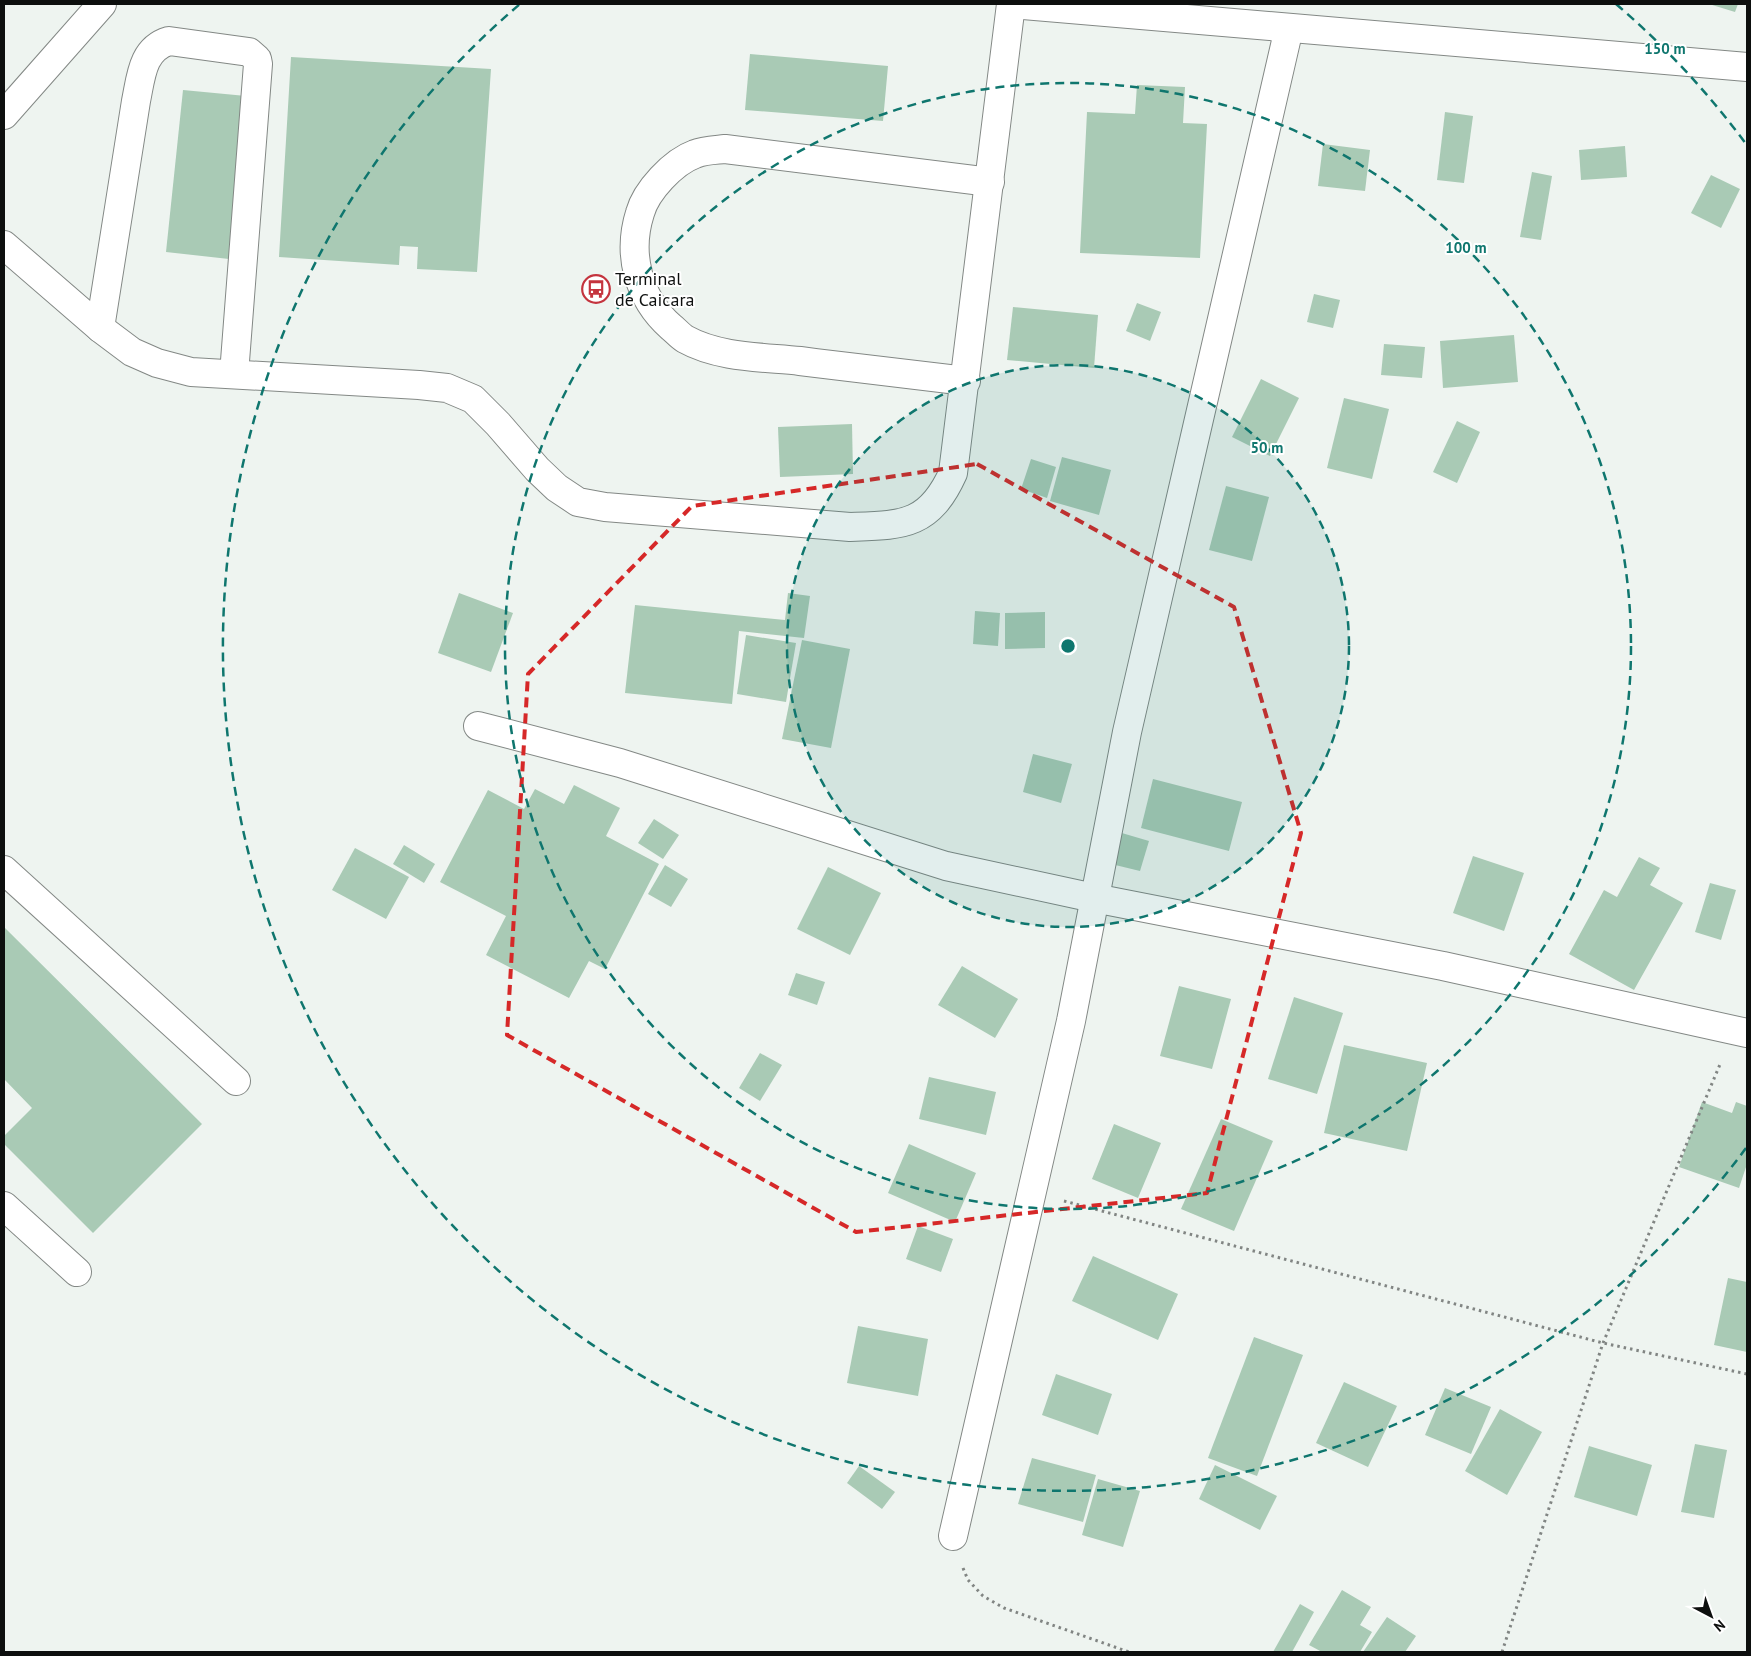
<svg xmlns="http://www.w3.org/2000/svg" width="1751" height="1656" font-family="'PT Sans',sans-serif">
<style>
.building{fill:#a9cab5}
.lines{fill:none;stroke-linecap:round;stroke-linejoin:round}
.minor-casing{stroke:#838885;stroke-width:30}
.path{stroke:#818583;stroke-width:3;stroke-dasharray:2.5 4;stroke-linecap:butt}
.minor{stroke:#fff;stroke-width:28}
.marked{fill:none;stroke:#d62828;stroke-width:4;stroke-dasharray:10 6;stroke-linejoin:round}
.ring{fill:none;stroke:#0f766e;stroke-width:2.5;stroke-dasharray:9 6}
.labels{text-anchor:middle;stroke-width:4;stroke-linejoin:round;paint-order:stroke}
.poi-label{font-size:18px;fill:#0d0f0e;stroke:#fff;text-anchor:start}
.centre{fill:#0f766e;stroke:#fff;stroke-width:2.5}
.ring-label{font-size:15px;text-anchor:middle;font-weight:bold;fill:#0f766e;stroke:#fff;stroke-width:4;stroke-linejoin:round;paint-order:stroke}
</style>
<rect width="100%" height="100%" fill="#eef4f0"/>
<g class="building">
<polygon points="1709,4 1738,4 1735,12"/>
<polygon points="750,54 888,66 883,121 745,110"/>
<polygon points="291,57 491,69 477,272 417,269 418,247 400,246 399,265 279,257"/>
<polygon points="1137,85 1185,87 1183,123 1207,124 1200,258 1080,253 1087,112 1135,114"/>
<polygon points="183,90 246,96 229,259 166,252"/>
<polygon points="1445,112 1473,116 1464,183 1437,180"/>
<polygon points="1323,144 1370,150 1365,191 1318,186"/>
<polygon points="1625,146 1627,177 1581,180 1579,150"/>
<polygon points="1532,172 1552,176 1541,240 1520,237"/>
<polygon points="1711,175 1740,189 1721,228 1691,213"/>
<polygon points="1314,294 1340,300 1333,328 1307,322"/>
<polygon points="1137,303 1161,312 1150,341 1126,331"/>
<polygon points="1013,307 1098,315 1094,368 1007,360"/>
<polygon points="1514,335 1518,382 1443,388 1440,341"/>
<polygon points="1384,344 1425,347 1422,378 1381,375"/>
<polygon points="1261,379 1299,398 1270,456 1232,437"/>
<polygon points="1344,398 1389,409 1372,479 1327,468"/>
<polygon points="1457,421 1480,432 1457,483 1433,472"/>
<polygon points="852,424 853,474 780,477 778,427"/>
<polygon points="1062,457 1111,470 1099,515 1050,501"/>
<polygon points="1031,459 1056,467 1047,498 1021,489"/>
<polygon points="1226,486 1269,497 1252,561 1209,550"/>
<polygon points="459,593 513,613 491,672 438,653"/>
<polygon points="788,593 810,596 804,638 739,631 732,704 625,693 635,605 785,620"/>
<polygon points="975,611 1000,613 998,646 973,644"/>
<polygon points="1045,612 1045,648 1005,649 1005,613"/>
<polygon points="746,635 796,643 786,702 737,694"/>
<polygon points="802,640 850,649 831,748 782,739"/>
<polygon points="1033,754 1072,764 1061,803 1023,792"/>
<polygon points="1153,779 1242,802 1229,851 1141,828"/>
<polygon points="574,785 620,808 606,836 659,864 605,969 589,961 569,998 486,955 506,916 440,882 488,790 524,809 535,789 564,804"/>
<polygon points="654,819 679,835 663,859 638,843"/>
<polygon points="1115,831 1149,841 1140,871 1107,863"/>
<polygon points="404,845 435,864 424,883 393,864"/>
<polygon points="355,848 409,877 386,919 332,890"/>
<polygon points="1473,856 1524,873 1504,931 1453,913"/>
<polygon points="1639,857 1660,868 1650,885 1683,903 1634,990 1569,954 1604,890 1617,897"/>
<polygon points="665,865 688,879 671,907 648,894"/>
<polygon points="828,867 881,893 850,955 797,929"/>
<polygon points="1710,883 1736,890 1721,940 1695,932"/>
<polygon points="4,927 202,1124 93,1233 4,1144 4,1136 32,1108 4,1079"/>
<polygon points="962,966 1018,999 995,1038 938,1005"/>
<polygon points="796,973 825,982 817,1005 788,995"/>
<polygon points="1179,986 1231,999 1212,1069 1160,1056"/>
<polygon points="1294,997 1343,1013 1317,1094 1268,1079"/>
<polygon points="1344,1045 1427,1063 1407,1151 1324,1133"/>
<polygon points="760,1053 782,1065 760,1101 739,1088"/>
<polygon points="929,1077 996,1092 986,1135 919,1119"/>
<polygon points="1702,1102 1732,1113 1736,1102 1747,1106 1747,1164 1739,1188 1679,1167"/>
<polygon points="1221,1119 1273,1141 1234,1231 1181,1209"/>
<polygon points="1114,1124 1161,1143 1138,1198 1092,1179"/>
<polygon points="909,1144 976,1173 955,1222 888,1193"/>
<polygon points="918,1226 953,1239 941,1272 906,1259"/>
<polygon points="1093,1256 1178,1294 1158,1340 1072,1301"/>
<polygon points="1728,1278 1747,1282 1747,1352 1714,1345"/>
<polygon points="858,1326 928,1339 918,1396 847,1383"/>
<polygon points="1254,1337 1303,1355 1257,1476 1208,1458"/>
<polygon points="1056,1374 1112,1394 1098,1435 1042,1415"/>
<polygon points="1344,1382 1397,1406 1368,1467 1316,1443"/>
<polygon points="1445,1388 1491,1407 1471,1454 1425,1435"/>
<polygon points="1500,1409 1542,1432 1507,1495 1465,1471"/>
<polygon points="1695,1444 1727,1450 1714,1518 1681,1512"/>
<polygon points="1589,1446 1652,1465 1637,1516 1574,1497"/>
<polygon points="1032,1458 1096,1475 1083,1522 1018,1504"/>
<polygon points="1215,1465 1277,1496 1260,1530 1199,1499"/>
<polygon points="859,1466 895,1492 882,1509 847,1483"/>
<polygon points="1098,1479 1140,1491 1123,1547 1082,1535"/>
<polygon points="1342,1590 1371,1607 1360,1625 1372,1632 1360,1652 1322,1652 1309,1645"/>
<polygon points="1300,1604 1314,1612 1292,1652 1273,1652"/>
<polygon points="1387,1617 1416,1636 1405,1652 1363,1652"/>
</g>
<g class="lines">
<defs>
<g id="minor">
<polyline points="1012,4 1747,67"/>
<polyline points="4,115 102,4"/>
<path d="M4 245 100 328 132 352 157 363 191 372 419 385 447 388 473 399 498 424 537 469 557 488 578 502 605 507 850 527C903 525 929 526 953 473L1011 4"/>
<path d="M100 328 136 101C141 77 142 49 169 41L249 52 257 59 258 64 234 374"/>
<path d="M966 381C910 374 855 368 800 361 763 357 719 358 685 339 680 336 675 330 671 327 638 298 627 254 640 213 646 191 673 162 695 154 704 150 716 150 725 149L990 182"/>
<polyline points="478,726 620,763 946,866 1094,898 1443,966 1747,1033"/>
<polyline points="4,870 236,1081"/>
<polyline points="4,1206 77,1272"/>
<polyline points="953,1536 1071,1021 1127,732 1289,28"/>
</g>
</defs>
<use href="#minor" class="minor-casing"/>
<g class="path">
<polyline points="1064,1201 1603,1343 1747,1374"/>
<polyline points="963,1568 968,1580 983,1596 1004,1608 1129,1652"/>
<polyline points="1502,1652 1603,1343 1721,1062"/>
</g>
<use href="#minor" class="minor"/>
</g>
<path class="marked" d="M977 464 1234 607 1301 833 1207 1193 856 1232 507 1035 528 674 692 506Z"/>
<circle cx="1068" cy="646" r="281" fill="#0f766e" fill-opacity=".12"/>
<g class="ring">
<circle cx="1068" cy="646" r="281"/>
<circle cx="1068" cy="646" r="563"/>
<path d="M1746 1148A844 844 0 1 1 520 4M1616 4A844 844 0 0 1 1746 144"/>
</g>
<defs>
<symbol id="bus-ring" viewBox="-11 -11 22 22"><circle r="9.5" fill="#fff" stroke="#c4343e" stroke-width="1.5"/><path d="M-5-6H5V4H4V6H2V4H-2V6H-4V4H-5ZM-3.5-4V0h7V-4ZM-3.5 1.2v1.5H-2V1.2ZM2 1.2v1.5H3.5V1.2Z" fill="#c4343e"/></symbol>
</defs>
<g fill-rule="evenodd">
<use href="#bus-ring" x="580" y="273" width="32" height="32"/>
</g>
<g class="labels">
<g class="poi-label">
<text x="615" y="285">Terminal<tspan x="615" dy="21">de Caicara</tspan></text>
</g>
</g>
<circle cx="1068" cy="646" r="8" class="centre"/>
<g class="ring-label">
<text x="1665" y="54">150 m</text>
<text x="1466" y="253">100 m</text>
<text x="1267" y="453">50 m</text>
</g>
<rect width="1751" height="1656" fill="none" stroke="#0d0f0e" stroke-width="10"/>
<g transform="translate(1711 1616) rotate(139)" stroke="#ffffff" stroke-width="4" paint-order="stroke">
<path d="M0-4L9 19L0 12L-9 19Z" fill="#0d0f0e"/>
<text y="-8" font-size="14" font-weight="bold" text-anchor="middle" fill="#0d0f0e">N</text>
</g>
</svg>
